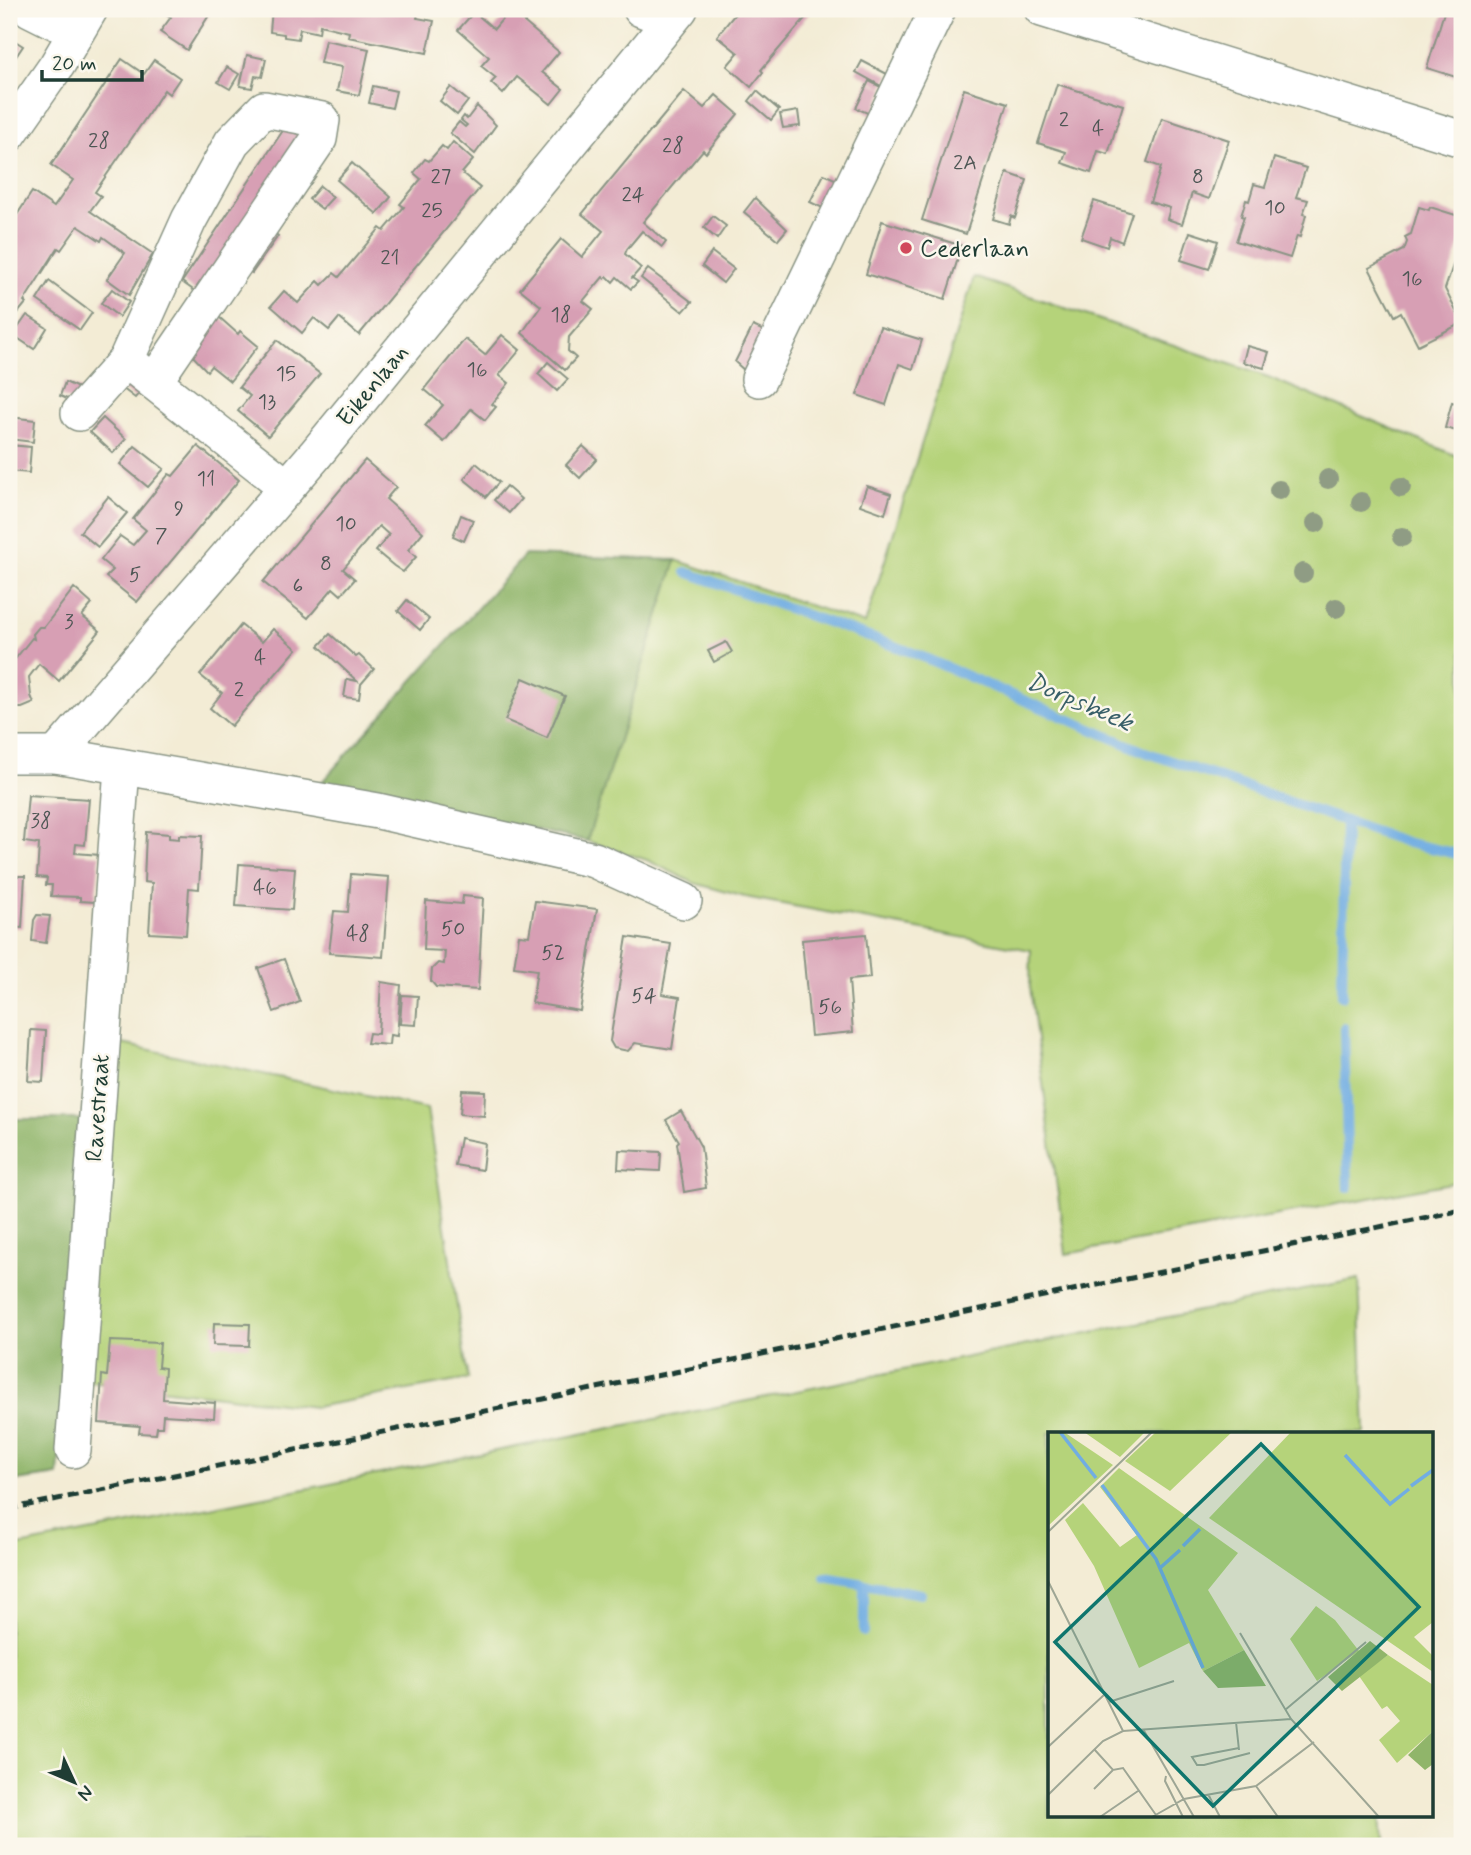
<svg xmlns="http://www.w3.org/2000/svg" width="1471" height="1855" font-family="Mynerve,sans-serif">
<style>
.green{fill:#b5d37a;stroke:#6a8857;stroke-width:2}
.forest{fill:#90b56a;stroke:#58794f;stroke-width:2}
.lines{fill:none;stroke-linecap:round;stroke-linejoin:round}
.stream{stroke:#71ade2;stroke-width:10}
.building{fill:#d79fb4}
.minor-casing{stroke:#899484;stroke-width:38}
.minor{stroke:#fff;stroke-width:35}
.rail{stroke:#1f3d34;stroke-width:5;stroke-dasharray:10 5;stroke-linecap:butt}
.tree{fill:#8f9c84}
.poi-dot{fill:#d1495b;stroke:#fbf7ec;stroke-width:2.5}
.labels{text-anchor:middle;stroke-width:5;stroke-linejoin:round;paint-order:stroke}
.number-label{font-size:21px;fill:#4d5654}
.poi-label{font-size:24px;fill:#1f3d34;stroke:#fbf7ec;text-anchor:start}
.street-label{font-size:24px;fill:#1f3d34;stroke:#fbf7ec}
.water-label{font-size:26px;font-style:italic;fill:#385f68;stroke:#fbf7ec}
.inset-river{fill:none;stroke:#71ade2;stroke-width:3.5}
.inset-road{fill:none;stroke:#9ea695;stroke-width:2}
.view{fill:#0f766e;fill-opacity:0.15;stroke:#0f766e;stroke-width:3.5}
.inset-edge{fill:none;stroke:#1f3d34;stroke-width:3.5}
</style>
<rect width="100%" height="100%" fill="#fbf7ec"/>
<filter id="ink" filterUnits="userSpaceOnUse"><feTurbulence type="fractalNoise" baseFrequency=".0143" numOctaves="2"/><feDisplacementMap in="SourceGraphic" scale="14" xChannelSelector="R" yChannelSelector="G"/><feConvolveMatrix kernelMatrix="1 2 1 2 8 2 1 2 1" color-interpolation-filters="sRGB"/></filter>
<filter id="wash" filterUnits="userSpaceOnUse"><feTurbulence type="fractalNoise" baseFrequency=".00686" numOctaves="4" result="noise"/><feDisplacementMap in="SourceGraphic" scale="28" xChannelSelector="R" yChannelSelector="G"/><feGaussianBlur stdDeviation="1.57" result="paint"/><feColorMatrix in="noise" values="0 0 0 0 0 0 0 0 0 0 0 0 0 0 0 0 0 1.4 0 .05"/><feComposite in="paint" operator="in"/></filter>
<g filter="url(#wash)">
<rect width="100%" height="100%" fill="#f3ecd5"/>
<g class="green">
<polygon points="974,277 1268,377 1462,458 1462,1181 1066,1254 1030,987 1031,950 745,897 694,883 647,860 587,841 676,560 865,624"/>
<polygon points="113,1042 427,1109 468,1379 315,1407 65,1378"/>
<polygon points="1359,1279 1365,1433 1049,1433 1049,1815 1379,1815 1381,1846 9,1846 9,1548"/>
</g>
<g class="forest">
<polygon points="525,555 676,560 587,841 321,783"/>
<polygon points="9,1119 83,1119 58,1475 9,1482"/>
</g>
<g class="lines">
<g class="stream">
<polyline points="686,572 911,652 1145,752 1408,843 1462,855"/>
<polyline points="1342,996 1345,821"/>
<polyline points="1344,1028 1348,1188"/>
<polyline points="825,1577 921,1594"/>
<polyline points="864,1632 864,1584"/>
</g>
</g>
<g id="blocks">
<g class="building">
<polygon points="158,9 213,9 187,50 160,32 171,17"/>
<polygon points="272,9 419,9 417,18 434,21 427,53 348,37 349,32 320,25 319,33 300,29 298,39 284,37 284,34 270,32"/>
<polygon points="739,9 813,9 761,70 763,72 751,87 727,66 738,53 717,36"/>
<polygon points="1445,9 1462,9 1462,79 1427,68"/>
<polygon points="510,10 559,52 542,72 563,89 551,104 517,77 503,94 491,83 496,78 481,66 489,57 458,30 474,12 494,29"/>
<polygon points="9,37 23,46 9,67"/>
<polygon points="325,40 369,49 359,95 337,91 342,67 320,63"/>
<polygon points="247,55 266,59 262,77 255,76 252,88 240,86"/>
<polygon points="122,59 144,74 154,60 180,78 169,94 164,90 147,116 95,192 101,196 90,211 153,254 129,295 107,279 125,253 103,237 101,241 78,226 61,250 58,248 24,301 26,303 9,324 9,227 32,192 54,207 73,180 51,165"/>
<polygon points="862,61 889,75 883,87 856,72"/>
<polygon points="227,67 239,74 230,89 218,82"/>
<polygon points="869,81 885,89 872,115 856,108"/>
<polygon points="1057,84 1123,105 1108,154 1098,151 1091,173 1062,163 1066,152 1038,143"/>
<polygon points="373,86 396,91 392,108 369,103"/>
<polygon points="451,87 468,101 457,115 440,101"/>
<polygon points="964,89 1008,103 966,234 922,220"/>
<polygon points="684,91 704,108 716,95 738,114 706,153 703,150 643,222 666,242 662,247 642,231 627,249 625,254 641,268 632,278 638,282 631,289 617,277 613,282 607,276 605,279 603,277 583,301 593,309 569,337 568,351 576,358 565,370 522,333 541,306 520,289 561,239 582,257 603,231 582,214"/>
<polygon points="757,91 779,110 771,120 749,101"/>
<polygon points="477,106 496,125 475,154 450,133 459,122 465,127 467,125 461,120 464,116 467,119"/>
<polygon points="798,111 800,126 783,128 780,114"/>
<polygon points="1162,118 1229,140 1209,199 1192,193 1182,224 1167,219 1170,208 1150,202 1161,167 1147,162"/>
<polygon points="288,123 313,139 206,299 182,282"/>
<polygon points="453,142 473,160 462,173 480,188 359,335 339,318 329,330 314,318 302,333 271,306 284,291 298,303 318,281 322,285 334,273 339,277 380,228 384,231 404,207 400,204 421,179 414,173 425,159 429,161 442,146 447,150"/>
<polygon points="1274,158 1306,168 1296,197 1308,200 1303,214 1306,215 1300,237 1297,236 1290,258 1236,241 1244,217 1241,216 1246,200 1249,201 1254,184 1265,187"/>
<polygon points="352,163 391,197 377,214 337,180"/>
<polygon points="1007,173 1027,180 1015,218 1011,216 1009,224 993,219"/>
<polygon points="824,174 839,181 825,209 810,202"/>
<polygon points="320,186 333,197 322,209 309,199"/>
<polygon points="755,198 787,229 778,240 744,212"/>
<polygon points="1094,201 1132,213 1122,242 1110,237 1107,247 1081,238"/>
<polygon points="1419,207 1429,210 1430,207 1462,217 1462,239 1445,289 1462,323 1418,345 1401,312 1394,316 1369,268 1404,250 1407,242 1405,237 1411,234"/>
<polygon points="713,216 726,226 717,239 704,228"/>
<polygon points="882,221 962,246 945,299 866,274"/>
<polygon points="271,230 278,236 252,273 245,268"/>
<polygon points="1190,232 1218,241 1209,269 1181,260"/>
<polygon points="712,252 734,269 723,283 702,266"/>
<polygon points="648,269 692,302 683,312 641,278"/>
<polygon points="49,281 92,313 80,330 37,300"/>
<polygon points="112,289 129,302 119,317 101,303"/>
<polygon points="27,315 47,328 34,349 13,335"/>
<polygon points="219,317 238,334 240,331 258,346 230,381 211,366 207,371 190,353"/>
<polygon points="753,326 764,331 745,371 735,362"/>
<polygon points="880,327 922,340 913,369 899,364 886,405 857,395"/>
<polygon points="502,335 520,350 499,375 509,383 492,404 496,407 485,420 471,409 444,442 425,426 443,405 424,389 465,339 485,355"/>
<polygon points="277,340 320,374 268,436 238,411 250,396 239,387"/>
<polygon points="1247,346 1269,352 1264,368 1243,362"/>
<polygon points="548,362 568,379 557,391 538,374"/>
<polygon points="133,374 146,385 135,398 122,388"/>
<polygon points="65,382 85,391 79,404 60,396"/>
<polygon points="1452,402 1462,404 1461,432 1445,428"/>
<polygon points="9,417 35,420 33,442 9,439"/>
<polygon points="103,418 126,439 113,453 90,432"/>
<polygon points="9,445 31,447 29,473 9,471"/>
<polygon points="135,446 164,469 148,487 120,464"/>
<polygon points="198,446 239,480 137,602 106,577 113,570 101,560 120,536 133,545 146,530 133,519 169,474 173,476"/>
<polygon points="583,446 597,459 580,478 566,465"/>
<polygon points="365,460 396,487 386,499 423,532 408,550 416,557 403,572 394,566 376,551 389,535 379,526 343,569 355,579 341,595 333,588 308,618 263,582"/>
<polygon points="476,463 499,482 486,497 464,479"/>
<polygon points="506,486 521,499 509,513 494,500"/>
<polygon points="867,486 891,494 885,514 860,505"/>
<polygon points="108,497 127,513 98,547 80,532"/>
<polygon points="461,515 473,520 464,541 453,536"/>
<polygon points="74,588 92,604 82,616 100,631 59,681 39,664 29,677 31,696 34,703 22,708 9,708 9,670 12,663 32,638 34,639 33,634 39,627 44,627"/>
<polygon points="407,600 429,619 420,630 398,611"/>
<polygon points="241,625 262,642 273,629 297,649 231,726 210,708 222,693 200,675"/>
<polygon points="330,634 356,657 359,655 374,669 361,684 359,699 344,697 347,679 357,681 319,646"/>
<polygon points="726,642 732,652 714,662 708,651"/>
<polygon points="523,678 565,696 547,738 505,720"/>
<polygon points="28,795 89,799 85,845 76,844 75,853 100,855 95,902 80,901 80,897 51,896 52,885 46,885 47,878 37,877 39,844 24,842"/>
<polygon points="146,832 169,834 169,838 179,839 179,835 202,836 199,889 189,888 186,935 149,933 152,883 144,882"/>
<polygon points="239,864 295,868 292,910 236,906"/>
<polygon points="351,874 389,877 383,957 329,953 334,911 348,912"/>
<polygon points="10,876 25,876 22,928 9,927"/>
<polygon points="463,896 483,898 478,990 436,987 431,981 432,969 438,963 444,964 445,951 424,950 426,901 462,904"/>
<polygon points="535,901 597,909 580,1011 532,1003 537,970 514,967 519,935 529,936"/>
<polygon points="37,915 50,916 46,943 32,941 34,920"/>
<polygon points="866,934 870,978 849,980 853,1032 811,1036 802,940"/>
<polygon points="627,937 671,944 662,994 680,997 672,1049 635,1043 628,1051 614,1048 610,1041"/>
<polygon points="284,959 300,1002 274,1012 258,968"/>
<polygon points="381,982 401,985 397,1036 390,1035 389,1045 367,1043 369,1033 378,1034"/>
<polygon points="402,995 418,996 416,1025 400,1024"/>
<polygon points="31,1030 46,1031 43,1082 28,1081"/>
<polygon points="462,1090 485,1091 484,1116 460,1114"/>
<polygon points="681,1111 701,1147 706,1188 684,1192 677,1143 679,1141 666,1120"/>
<polygon points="460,1138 485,1143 482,1170 455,1165"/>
<polygon points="619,1150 661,1152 660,1171 618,1169"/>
<polygon points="214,1323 250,1324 249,1346 213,1345"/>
<polygon points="110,1341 160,1343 158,1367 165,1368 163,1399 215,1403 214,1418 163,1415 162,1427 157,1427 156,1434 139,1433 140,1426 99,1423 102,1375 107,1376"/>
</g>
</g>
</g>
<g filter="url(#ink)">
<use href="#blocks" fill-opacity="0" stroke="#899484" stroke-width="2"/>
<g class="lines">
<defs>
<g id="minor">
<polyline points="30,9 76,32"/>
<polyline points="641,9 670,20"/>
<polyline points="1042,9 1462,139"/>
<polyline points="9,134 57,65 90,9"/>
<polyline points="136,368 287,487"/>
<polyline points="759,379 938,9"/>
<polyline points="79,413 126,360 189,220 232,142 264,109 322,120 319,139 154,382"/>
<polyline points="9,755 56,755 378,811 594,860 684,901"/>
<polyline points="56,755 315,455 680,9"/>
<polyline points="73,1450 122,767"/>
</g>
</defs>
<use href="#minor" class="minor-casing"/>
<use href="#minor" class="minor"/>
<polyline class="rail" points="9,1509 1462,1210"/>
</g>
<g class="tree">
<circle cx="1328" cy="479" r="10"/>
<circle cx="1401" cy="487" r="10"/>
<circle cx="1279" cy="490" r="10"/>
<circle cx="1361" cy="502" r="10"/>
<circle cx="1316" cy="523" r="10"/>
<circle cx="1402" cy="537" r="10"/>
<circle cx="1303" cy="573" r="10"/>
<circle cx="1336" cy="608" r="10"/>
</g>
</g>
<circle class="poi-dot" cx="906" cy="248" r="7"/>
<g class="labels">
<g class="number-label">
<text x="1064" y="126">2</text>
<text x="1098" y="135">4</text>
<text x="99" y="147">28</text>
<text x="673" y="152">28</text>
<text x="965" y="169">2A</text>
<text x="441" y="183">27</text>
<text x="1198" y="183">8</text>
<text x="633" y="201">24</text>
<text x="1275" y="214">10</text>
<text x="432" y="217">25</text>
<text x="390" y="264">21</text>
<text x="1412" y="285">16</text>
<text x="561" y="321">18</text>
<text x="477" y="376">16</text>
<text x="286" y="380">15</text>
<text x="267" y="408">13</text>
<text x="206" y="485">11</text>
<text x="179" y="515">9</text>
<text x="346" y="530">10</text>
<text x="161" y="542">7</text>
<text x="326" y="570">8</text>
<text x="135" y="581">5</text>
<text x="298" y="592">6</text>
<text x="69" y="628">3</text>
<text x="260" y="664">4</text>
<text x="239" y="696">2</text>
<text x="41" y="827">38</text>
<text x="265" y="894">46</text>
<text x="453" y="935">50</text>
<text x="358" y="940">48</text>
<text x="553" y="959">52</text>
<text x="644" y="1002">54</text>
<text x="830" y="1013">56</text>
</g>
<g class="poi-label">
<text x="920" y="256">Cederlaan</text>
</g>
<g class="street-label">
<text transform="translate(372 385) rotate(-51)" y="8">Eikenlaan</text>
<text transform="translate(97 1108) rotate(-86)" y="8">Ravestraat</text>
</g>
<g class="water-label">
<text transform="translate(1080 701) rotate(23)" y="9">Dorpsbeek</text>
</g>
</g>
<g transform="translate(1048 1432)">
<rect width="385" height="385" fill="#f3ecd5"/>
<path d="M0 0H16L65 33 0 94ZM36 0H97L72 25ZM108 0H184L122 59 77 29ZM243 0H385V190L366 205 385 224V240L161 86ZM71 36 190 121 160 158 196 218 155 239 141 211 91 236 46 134 17 88 35 71 72 115 89 103 52 55ZM268 174 287 188 311 219 269 249 242 207ZM340 223 385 253V299L349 331 331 308 352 289 339 274 334 277 311 244Z" fill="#b5d37a"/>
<path d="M322 209 340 223 294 259 280 245ZM196 218 218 254 170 256 155 239ZM385 299V332L377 338 360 323Z" fill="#90b56a"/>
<path class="inset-river" d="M12 0 48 46M297 23 342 72 361 57M54 53 108 127 155 236M363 54 385 38M135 114 152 97M112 136 132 118"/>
<path class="inset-road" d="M0 100 104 0M0 149 75 299M192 201 243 287 331 385M61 270 126 249M237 278 318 210M188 290 191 318M95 297 146 385M0 315 57 262M191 316 144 325 149 333H156L202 321M46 317 65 338 75 336 108 383M118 344 117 349 135 385M208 354 230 385M46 357 65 338M160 362 172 385M0 363 55 309 75 299 243 287M52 385 90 359M104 385 136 367 208 354 266 310"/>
<path class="view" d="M213 12 371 175 165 374 7 210Z"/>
<rect width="385" height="385" class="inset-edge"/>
</g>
<rect width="1471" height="1855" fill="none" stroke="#fbf7ec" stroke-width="35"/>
<g transform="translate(74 1782) rotate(134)" stroke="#fbf7ec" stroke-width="5" paint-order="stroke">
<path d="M0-5L12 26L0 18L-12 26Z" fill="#1f3d34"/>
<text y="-10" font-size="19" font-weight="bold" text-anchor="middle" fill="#1f3d34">N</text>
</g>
<path d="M42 70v10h100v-10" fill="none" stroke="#1f3d34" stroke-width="3.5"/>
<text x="52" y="70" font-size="21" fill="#1f3d34" stroke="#fbf7ec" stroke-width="5" paint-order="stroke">20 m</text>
</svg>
